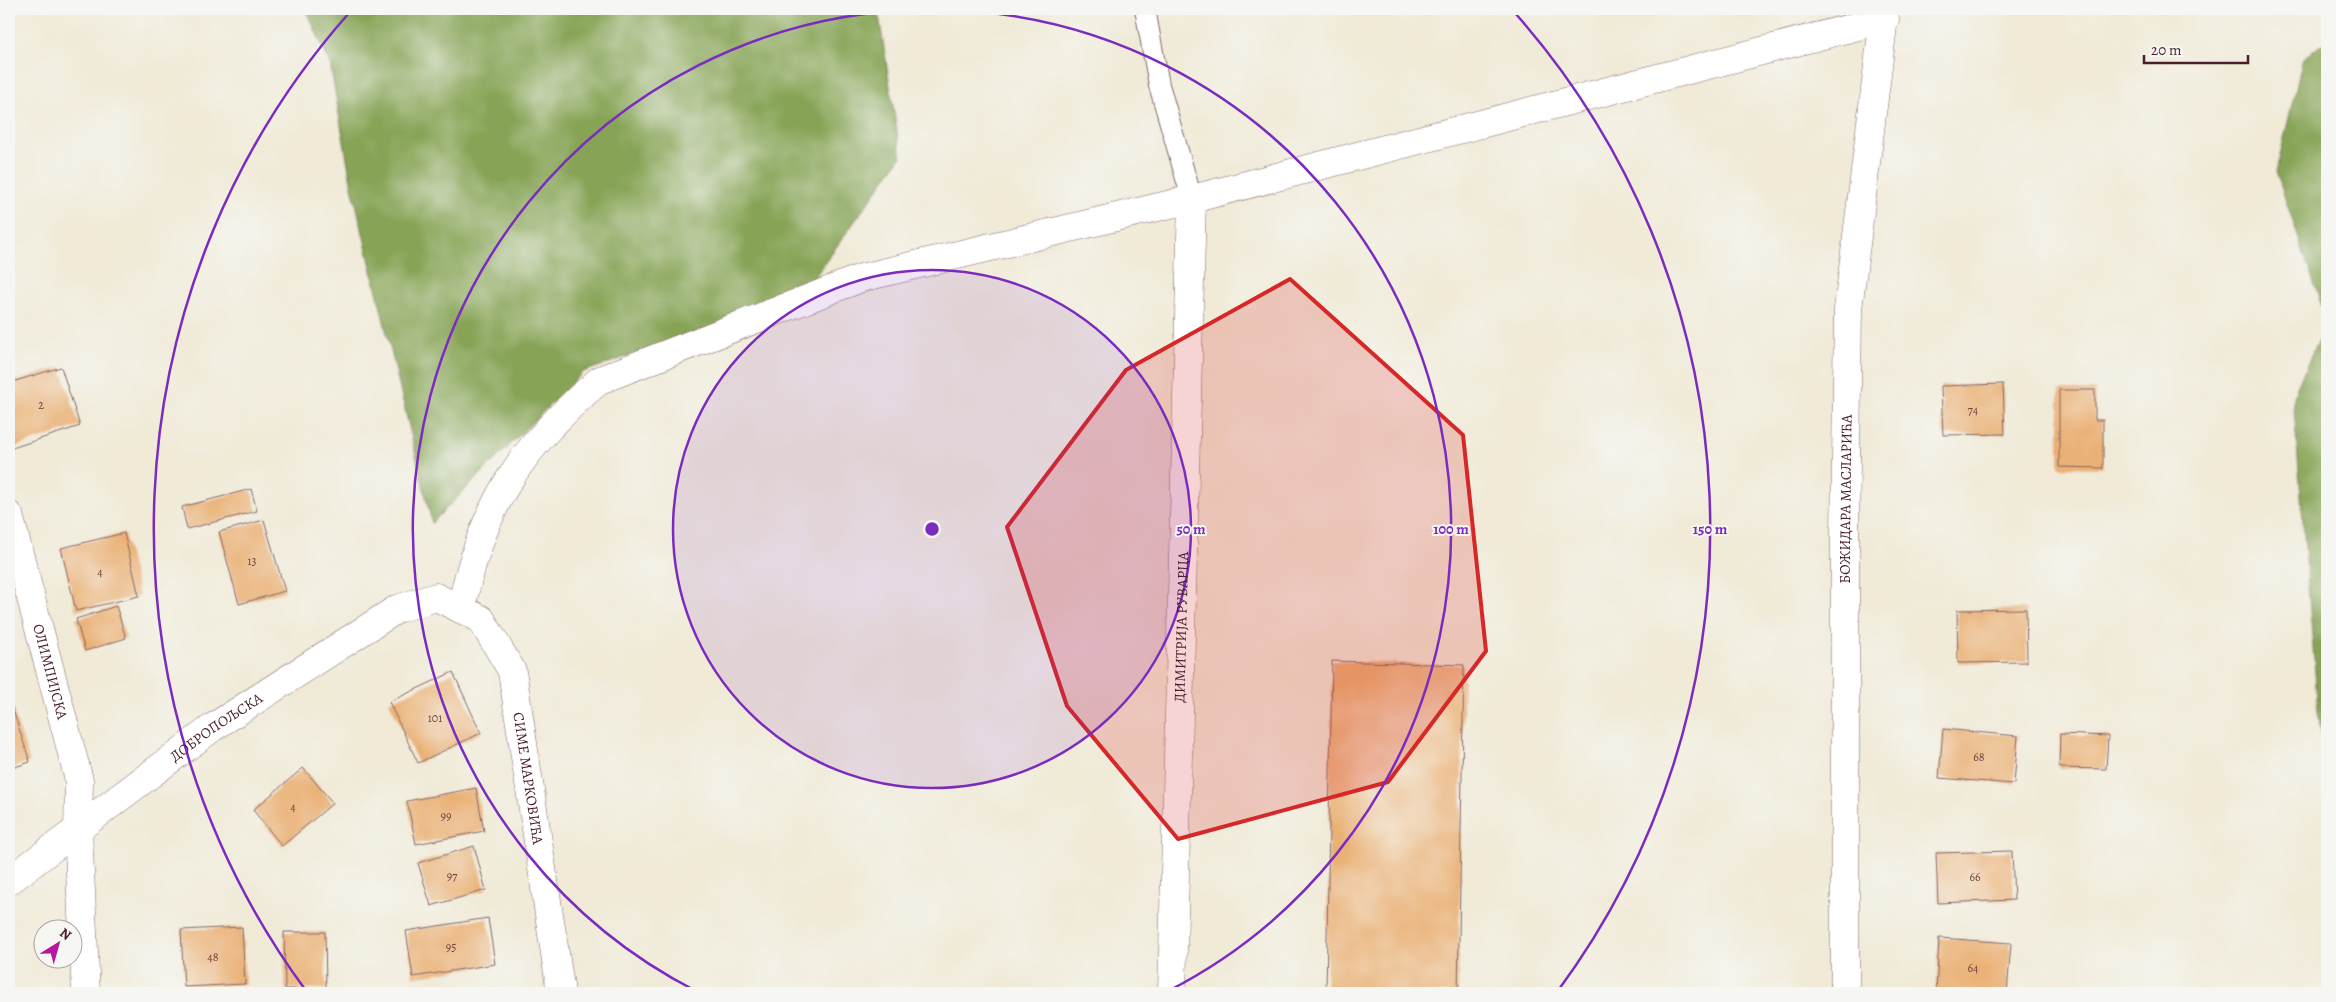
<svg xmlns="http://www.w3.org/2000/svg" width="2336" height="1002" font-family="Alegreya,serif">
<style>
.forest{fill:#87a456;stroke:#686240}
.building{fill:#eab074}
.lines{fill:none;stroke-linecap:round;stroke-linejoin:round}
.service-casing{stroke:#846667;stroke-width:22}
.minor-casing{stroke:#846667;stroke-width:29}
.service{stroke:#fff;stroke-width:20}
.minor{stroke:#fff;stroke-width:28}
.marked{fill:#d62828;fill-opacity:0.2;stroke:#d62828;stroke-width:4;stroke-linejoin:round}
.ring{fill:none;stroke:#7b2cbf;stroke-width:2.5}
.labels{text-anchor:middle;stroke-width:4;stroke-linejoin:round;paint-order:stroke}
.number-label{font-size:12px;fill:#72433d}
.street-label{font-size:15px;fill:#4a1f2b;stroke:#f6f6f2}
.centre{fill:#7b2cbf;stroke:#f6f6f2;stroke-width:2.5}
.ring-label{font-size:15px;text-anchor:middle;font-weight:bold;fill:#7b2cbf;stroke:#f6f6f2;stroke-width:4;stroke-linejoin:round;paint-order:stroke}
</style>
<rect width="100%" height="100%" fill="#f6f6f2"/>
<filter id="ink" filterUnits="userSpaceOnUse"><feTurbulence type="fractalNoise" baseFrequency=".02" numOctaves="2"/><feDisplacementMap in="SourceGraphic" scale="10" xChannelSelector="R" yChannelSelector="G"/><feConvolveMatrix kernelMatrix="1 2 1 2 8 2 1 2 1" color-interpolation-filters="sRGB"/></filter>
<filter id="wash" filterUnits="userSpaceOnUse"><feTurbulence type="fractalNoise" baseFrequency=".0096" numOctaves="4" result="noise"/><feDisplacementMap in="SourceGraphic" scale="20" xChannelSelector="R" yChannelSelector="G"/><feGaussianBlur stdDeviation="1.12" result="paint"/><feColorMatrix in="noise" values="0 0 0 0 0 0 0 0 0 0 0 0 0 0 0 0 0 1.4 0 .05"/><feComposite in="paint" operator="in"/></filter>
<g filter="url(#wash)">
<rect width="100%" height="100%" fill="#f0ead7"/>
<g class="forest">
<polygon points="306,9 878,9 901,157 801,296 583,372 432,523 352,187 330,64"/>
<polygon points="2327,41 2327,775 2318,711 2293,396 2327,321 2276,172 2303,58"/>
</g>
<g id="blocks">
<g class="building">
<polygon points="61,367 80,426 9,449 9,383"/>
<polygon points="2003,384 2005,434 1943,435 1941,386"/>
<polygon points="2059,390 2095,390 2095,420 2103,420 2103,468 2059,467"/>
<polygon points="251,489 257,511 187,529 182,507"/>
<polygon points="264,520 285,591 239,604 219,532"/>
<polygon points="124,533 139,596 76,611 61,548"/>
<polygon points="116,606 126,638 85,651 76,619"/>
<polygon points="2026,609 2027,662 1958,663 1957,610"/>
<polygon points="1332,661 1464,665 1458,993 1326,993"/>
<polygon points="453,672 481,733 418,763 389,702"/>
<polygon points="9,701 10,701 30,762 9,769"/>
<polygon points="1943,729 2018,736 2014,784 1939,778"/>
<polygon points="2060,734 2108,736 2106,769 2059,768"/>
<polygon points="303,768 333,803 282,846 253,810"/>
<polygon points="476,788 484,831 416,844 407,801"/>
<polygon points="474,846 486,890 431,906 418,863"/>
<polygon points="2012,851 2014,900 1938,903 1936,853"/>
<polygon points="488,918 495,964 413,977 406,931"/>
<polygon points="242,927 245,984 184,987 181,930"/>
<polygon points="284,932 325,932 326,989 285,989"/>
<polygon points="1939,938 2011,943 2007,993 1936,993"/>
<polygon points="493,989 494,993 469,993 469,992"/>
</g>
</g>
</g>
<g filter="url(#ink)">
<use href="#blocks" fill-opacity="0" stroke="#846667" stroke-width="1"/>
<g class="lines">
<defs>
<polyline id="service" points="1145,9 1159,85 1192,199"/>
<g id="minor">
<path id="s1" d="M9 515 79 780 78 831 86 993"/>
<path d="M461 609C482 506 520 447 600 380L861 278 1192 199 1885 19"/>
<path id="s2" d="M9 881 212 728 397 609 436 597 481 619 512 671 561 993"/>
<path id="s3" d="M1172 993 1192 199"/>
<path id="s4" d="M1845 993V537L1848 309 1885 9"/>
</g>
</defs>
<use href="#service" class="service-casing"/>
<use href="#minor" class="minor-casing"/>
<use href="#service" class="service"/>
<use href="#minor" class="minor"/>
</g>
</g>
<path class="marked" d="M1290 279 1463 435 1486 651 1388 782 1178 839 1067 706 1007 527 1126 370Z"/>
<circle cx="932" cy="529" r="259" fill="#7b2cbf" fill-opacity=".12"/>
<g class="ring">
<circle cx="932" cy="529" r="259"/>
<path d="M696 991A519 519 0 1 1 1168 991"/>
<path d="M307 992A778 778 0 0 1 349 13M1515 13A778 778 0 0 1 1557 992"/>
</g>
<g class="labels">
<g class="number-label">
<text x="41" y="409">2</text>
<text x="1973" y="414">74</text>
<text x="252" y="565">13</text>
<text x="100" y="576">4</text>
<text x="435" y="722">101</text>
<text x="1979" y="761">68</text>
<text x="293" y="811">4</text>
<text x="446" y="820">99</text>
<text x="452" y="880">97</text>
<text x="1975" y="881">66</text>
<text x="451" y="951">95</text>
<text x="213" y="961">48</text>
<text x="1973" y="972">64</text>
</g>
<g class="street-label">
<text dy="5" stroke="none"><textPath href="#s4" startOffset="494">БОЖИДАРА МАСЛАРИЋА</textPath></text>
<text dy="5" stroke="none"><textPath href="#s3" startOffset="366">ДИМИТРИЈА РУВАРЦА</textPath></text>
<text dy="5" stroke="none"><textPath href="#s1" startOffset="162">ОЛИМПИЈСКА</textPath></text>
<text dy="5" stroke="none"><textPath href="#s2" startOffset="258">ДОБРОПОЉСКА</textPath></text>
<text dy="5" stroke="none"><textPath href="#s2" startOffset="734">СИМЕ МАРКОВИЋА</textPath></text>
</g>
</g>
<circle cx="932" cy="529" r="8" class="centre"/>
<g class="ring-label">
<text x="1191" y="534">50 m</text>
<text x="1451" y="534">100 m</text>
<text x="1710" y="534">150 m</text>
</g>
<rect width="2336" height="1002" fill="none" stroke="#f6f6f2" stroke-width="30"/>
<g transform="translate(58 944) rotate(37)"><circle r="24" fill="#f6f6f2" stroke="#b1a0a2"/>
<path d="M0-4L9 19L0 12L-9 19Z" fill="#b5179e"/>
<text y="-8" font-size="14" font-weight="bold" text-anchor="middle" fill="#4a1f2b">N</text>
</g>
<path d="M2144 55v8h104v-8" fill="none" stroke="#4a1f2b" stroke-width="2.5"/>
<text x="2151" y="55" font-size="15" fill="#4a1f2b" stroke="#f6f6f2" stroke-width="4" paint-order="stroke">20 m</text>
</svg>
